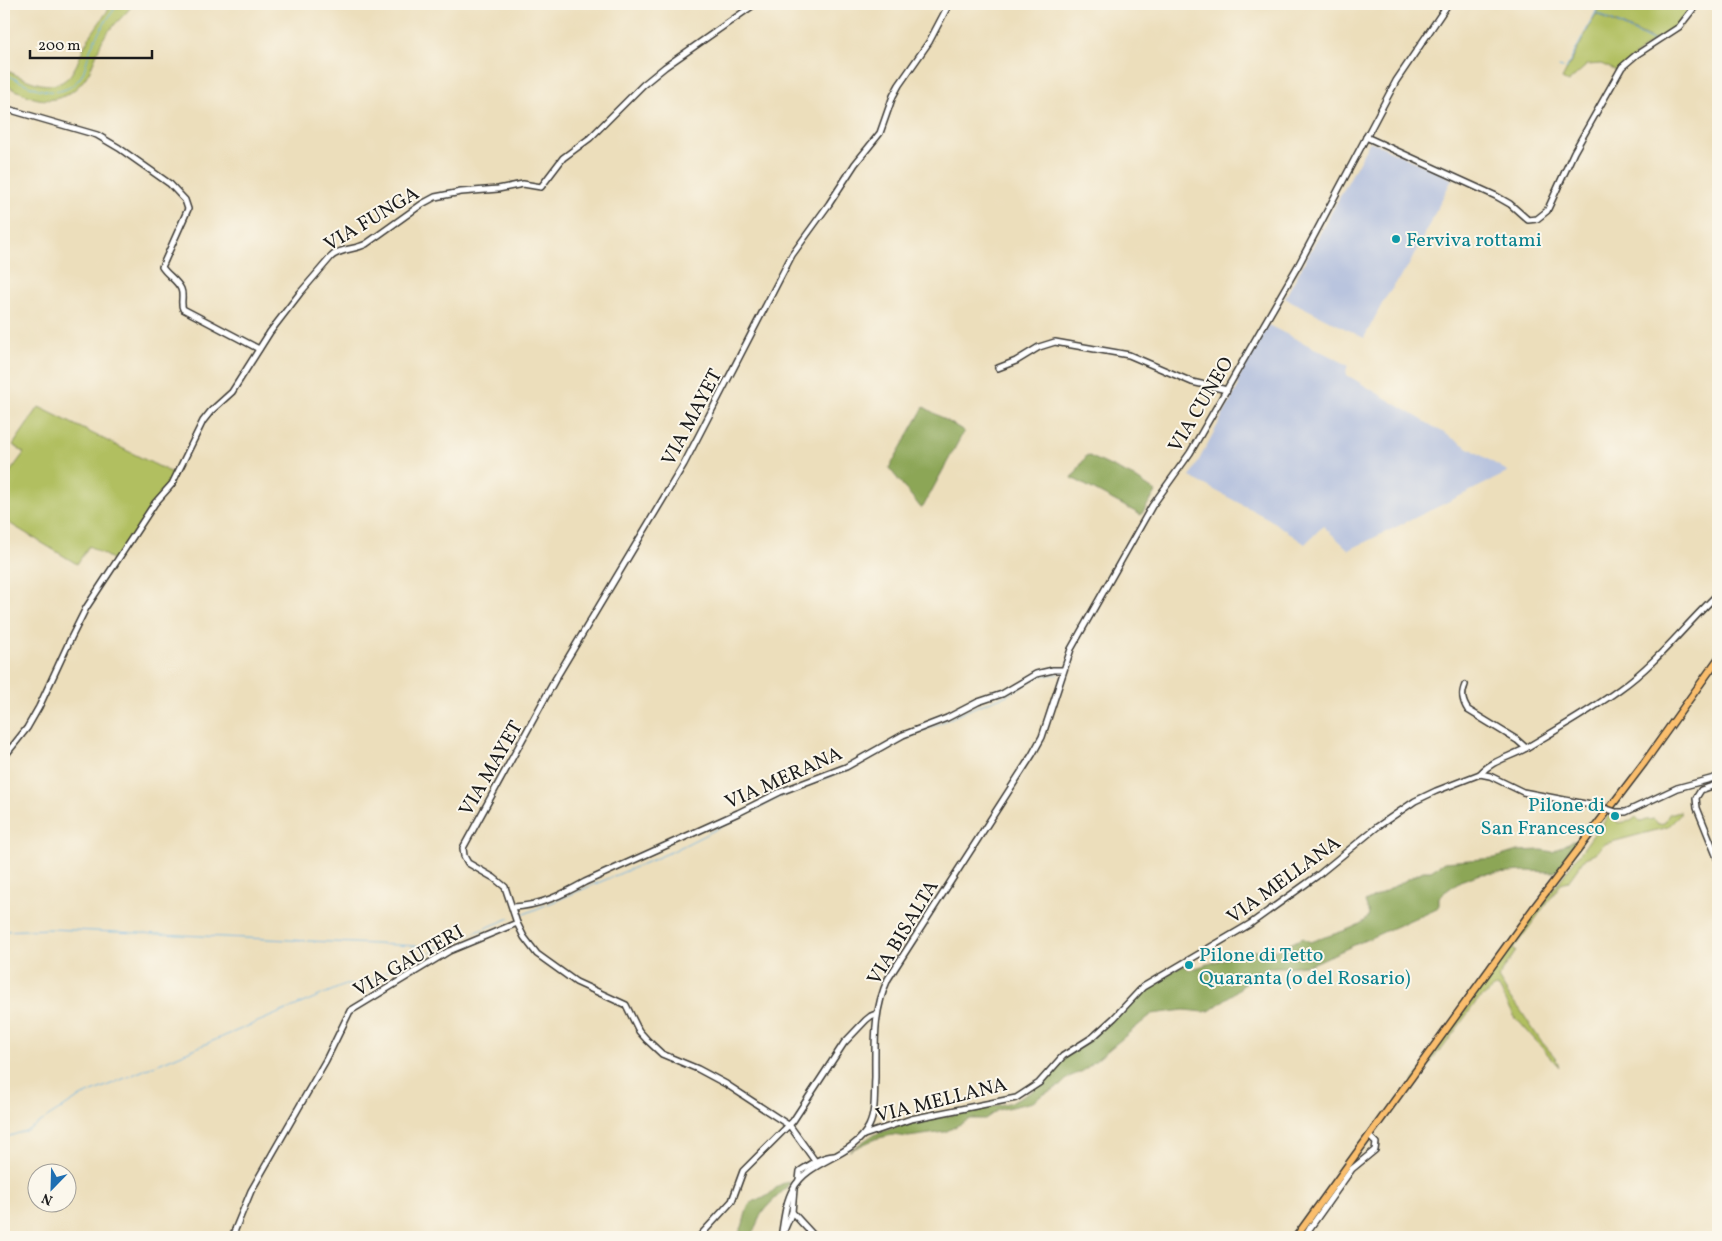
<svg xmlns="http://www.w3.org/2000/svg" width="1722" height="1241" font-family="Vollkorn,serif">
<style>
.industrial{fill:#b9c4de}
.green{fill:#b1bf61;stroke:#666e3e}
.forest{fill:#8ca657;stroke:#54613a}
.lines{fill:none;stroke-linecap:round;stroke-linejoin:round}
.stream{stroke:#6bb2e2;stroke-width:1}
.minor-casing{stroke:#3b3934;stroke-width:8}
.major-casing{stroke:#3b3934;stroke-width:9}
.minor{stroke:#fff;stroke-width:5}
.major{stroke:#fabe6d;stroke-width:6}
.minor-bridge-casing{stroke:#3b3934;stroke-width:8;stroke-linecap:butt}
.minor-bridge{stroke:#fff;stroke-width:5}
.culture-dot{fill:#0f9aa8;stroke:#fbf7ec;stroke-width:2}
.labels{text-anchor:middle;stroke-width:4;stroke-linejoin:round;paint-order:stroke}
.street-label{font-size:20px;fill:#1c1c1c;stroke:#fbf7ec}
.culture-label{font-size:20px;fill:#0d838f;stroke:#fbf7ec;text-anchor:start}
</style>
<rect width="100%" height="100%" fill="#fbf7ec"/>
<filter id="ink" filterUnits="userSpaceOnUse"><feTurbulence type="fractalNoise" baseFrequency=".02" numOctaves="2"/><feDisplacementMap in="SourceGraphic" scale="10" xChannelSelector="R" yChannelSelector="G"/><feConvolveMatrix kernelMatrix="1 2 1 2 8 2 1 2 1" color-interpolation-filters="sRGB"/></filter>
<filter id="wash" filterUnits="userSpaceOnUse"><feTurbulence type="fractalNoise" baseFrequency=".0096" numOctaves="4" result="noise"/><feDisplacementMap in="SourceGraphic" scale="20" xChannelSelector="R" yChannelSelector="G"/><feGaussianBlur stdDeviation="1.12" result="paint"/><feColorMatrix in="noise" values="0 0 0 0 0 0 0 0 0 0 0 0 0 0 0 0 0 1.4 0 .05"/><feComposite in="paint" operator="in"/></filter>
<g filter="url(#wash)">
<rect width="100%" height="100%" fill="#ecdebb"/>
<g class="industrial">
<polygon points="1370,141 1452,179 1409,265 1384,300 1364,338 1285,298"/>
<polygon points="1268,325 1348,365 1346,371 1347,375 1509,472 1349,550 1323,526 1305,544 1269,519 1190,477 1239,385 1236,383"/>
</g>
<g class="green">
<path d="M112 4H133C124 17 109 28 103 39 98 49 95 59 91 68 81 90 59 105 34 98 26 95 18 91 9 87L4 100V69C25 79 57 98 73 71 79 62 81 52 86 43 94 29 104 17 112 4Z"/>
<polygon points="1601,4 1695,4 1675,28 1654,40 1596,13"/>
<polygon points="1596,14 1653,41 1617,71 1601,64 1587,65 1568,82 1562,79"/>
<polygon points="39,407 174,474 115,561 89,546 77,564 4,520 4,480 24,453 13,445"/>
<polygon points="1680,811 1680,815 1668,827 1604,844 1595,854 1585,858 1568,882 1561,884 1513,949 1516,951 1498,978 1511,999 1519,1008 1540,1040 1555,1057 1559,1067 1514,1016 1500,990 1497,987 1494,988 1476,1002 1442,1049 1436,1054 1419,1082 1388,1116 1596,831 1599,832 1604,830 1603,823 1611,813 1618,823 1631,821 1636,817 1640,821 1654,819 1658,824 1664,823 1669,814"/>
</g>
<g class="forest">
<polygon points="924,407 964,431 923,507 921,508 889,468"/>
<polygon points="1087,455 1134,477 1156,492 1141,515 1072,478"/>
<path d="M1572 841 1582 842 1558 870 1554 872 1524 871 1480 874 1460 881 1442 894 1439 897V905L1437 908 1312 964 1288 967H1276L1265 969 1211 1010 1204 1012 1184 1010 1152 1014 1083 1071 1069 1077 1060 1086 1042 1095 1033 1102 998 1110 985 1119H970L945 1132 908 1137 892 1135 875 1139 849 1151 873 1135 899 1126 1013 1102 1034 1090 1064 1057 1084 1045 1139 994 1154 982 1182 966H1185L1189 970 1250 951 1278 950 1300 939 1303 938 1310 942C1322 937 1362 928 1368 917 1370 913 1366 906 1365 902L1423 871H1431L1444 862 1495 858 1517 851 1542 850 1553 852Z"/>
<path d="M789 1182 790 1183C783 1193 773 1199 765 1209 758 1217 756 1228 751 1237H735C745 1229 743 1216 749 1205 753 1200 757 1200 763 1198 774 1194 774 1184 789 1182Z"/>
</g>
<g class="lines">
<g class="stream">
<polyline points="1596,13 1653,41"/>
<polyline points="1559,67 1566,69 1600,4"/>
<path d="M4 73C27 85 59 105 80 78 86 70 87 56 92 46 98 31 109 17 118 4"/>
<polyline points="522,915 671,852 790,792 849,769 905,739 975,707 1007,695 1039,676 1058,674"/>
<polyline points="4,931 51,929 440,947"/>
<polyline points="4,1138 28,1130 78,1098 345,985 363,985 389,970 419,960 440,947 510,918"/>
</g>
</g>
</g>
<g filter="url(#ink)">
<g class="lines">
<defs>
<g id="minor">
<path d="M4 108 97 135 119 148 170 184 185 200 188 209 162 267C167 275 177 280 181 289 184 296 180 303 183 309L259 349"/>
<polyline points="1366,137 1496,196 1510,204 1528,220 1537,219 1547,211 1574,152 1622,67 1636,55 1679,27 1697,4"/>
<polyline points="998,368 1016,361 1039,347 1055,342 1129,355 1192,382 1227,390"/>
<path d="M1465 685C1461 694 1462 701 1468 710L1517 740 1526 748"/>
<path d="M4 757 27 728 39 707 71 638 86 608 155 503 172 484 203 421 211 411 232 392 270 332 300 293 331 257C340 248 355 250 366 244L422 204 435 197 461 192 498 189 523 184 541 187 563 158 590 138 643 85 665 67 755 4"/>
<path d="M1480 774C1492 760 1511 757 1526 748 1558 729 1590 711 1620 689 1657 663 1685 625 1718 594"/>
<polyline points="1718,784 1701,790 1696,798 1697,808 1718,860"/>
<polyline points="1616,812 1626,812 1677,788 1718,777"/>
<path d="M513 907C539 906 562 895 585 882L738 813 780 792 846 767 903 735 947 718 978 702 1002 694 1036 674 1053 670H1063"/>
<polyline points="864,1135 911,1119 1016,1098 1039,1083 1063,1056 1093,1037 1114,1018 1143,987 1250,924 1317,876 1377,827 1415,801 1436,791 1480,774 1490,776 1523,792 1601,807"/>
<polyline points="815,1161 790,1126 726,1084 698,1069 662,1054 647,1040 639,1031 626,1005 576,982 537,954 524,937 517,923 505,887 494,878 468,863 464,856 463,848 556,678 684,464 792,255 829,204 855,164 880,133 893,96 899,85 929,42 949,4"/>
<path d="M799 1180 800 1171C811 1164 821 1157 834 1156"/>
<polyline points="794,1189 792,1212 815,1237"/>
<polyline points="783,1233 792,1212"/>
<polyline points="232,1237 251,1191 326,1060 350,1011 449,951 517,923"/>
<polyline points="699,1237 732,1201 743,1171 793,1121 844,1043 866,1020 871,1016 876,1014"/>
<path d="M781 1237C784 1221 785 1203 793 1189 809 1159 853 1158 869 1126 876 1112 874 1093 875 1077 875 1043 873 1011 888 979L1032 755 1042 737 1071 649 1152 506 1190 453 1262 328 1299 264 1396 81 1448 4"/>
<polyline points="1307,1237 1307,1233 1310,1228 1352,1169 1375,1150 1376,1143 1369,1136"/>
</g>
<polyline id="major" points="1296,1237 1536,905 1644,763 1718,659"/>
</defs>
<use href="#minor" class="minor-casing"/>
<use href="#major" class="major-casing"/>
<use href="#minor" class="minor"/>
<use href="#major" class="major"/>
<defs>
<polyline id="minor-bridge" points="1601,807 1616,812"/>
</defs>
<use href="#minor-bridge" class="minor-bridge-casing"/>
<use href="#minor-bridge" class="minor-bridge"/>
</g>
</g>
<g class="culture-dot">
<circle cx="1396" cy="239" r="5"/>
<circle cx="1615" cy="816" r="5"/>
<circle cx="1189" cy="965" r="5"/>
</g>
<g class="labels">
<g class="street-label">
<text transform="translate(371 218) rotate(-31)" y="7">VIA FUNGA</text>
<text transform="translate(1200 404) rotate(-59)" y="7">VIA CUNEO</text>
<text transform="translate(691 417) rotate(-62)" y="7">VIA MAYET</text>
<text transform="translate(490 768) rotate(-60)" y="7">VIA MAYET</text>
<text transform="translate(783 777) rotate(-24)" y="7">VIA MERANA</text>
<text transform="translate(1283 879) rotate(-36)" y="7">VIA MELLANA</text>
<text transform="translate(902 932) rotate(-59)" y="7">VIA BISALTA</text>
<text transform="translate(408 960) rotate(-30)" y="7">VIA GAUTERI</text>
<text transform="translate(941 1099) rotate(-14)" y="7">VIA MELLANA</text>
</g>
<g class="culture-label">
<text x="1406" y="246">Ferviva rottami</text>
<text x="1605" y="811" text-anchor="end">Pilone di<tspan x="1605" dy="23">San Francesco</tspan></text>
<text x="1199" y="961">Pilone di Tetto<tspan x="1199" dy="23">Quaranta (o del Rosario)</tspan></text>
</g>
</g>
<rect width="1722" height="1241" fill="none" stroke="#fbf7ec" stroke-width="20"/>
<g transform="translate(52 1188) rotate(203)"><circle r="24" fill="#fbf7ec" stroke="#a29f99"/>
<path d="M0-4L9 19L0 12L-9 19Z" fill="#1f6fb2"/>
<text y="-8" font-size="14" font-weight="bold" text-anchor="middle" fill="#1c1c1c">N</text>
</g>
<path d="M30 50v8h122v-8" fill="none" stroke="#1c1c1c" stroke-width="2.5"/>
<text x="38" y="50" font-size="15" fill="#1c1c1c" stroke="#fbf7ec" stroke-width="4" paint-order="stroke">200 m</text>
</svg>
